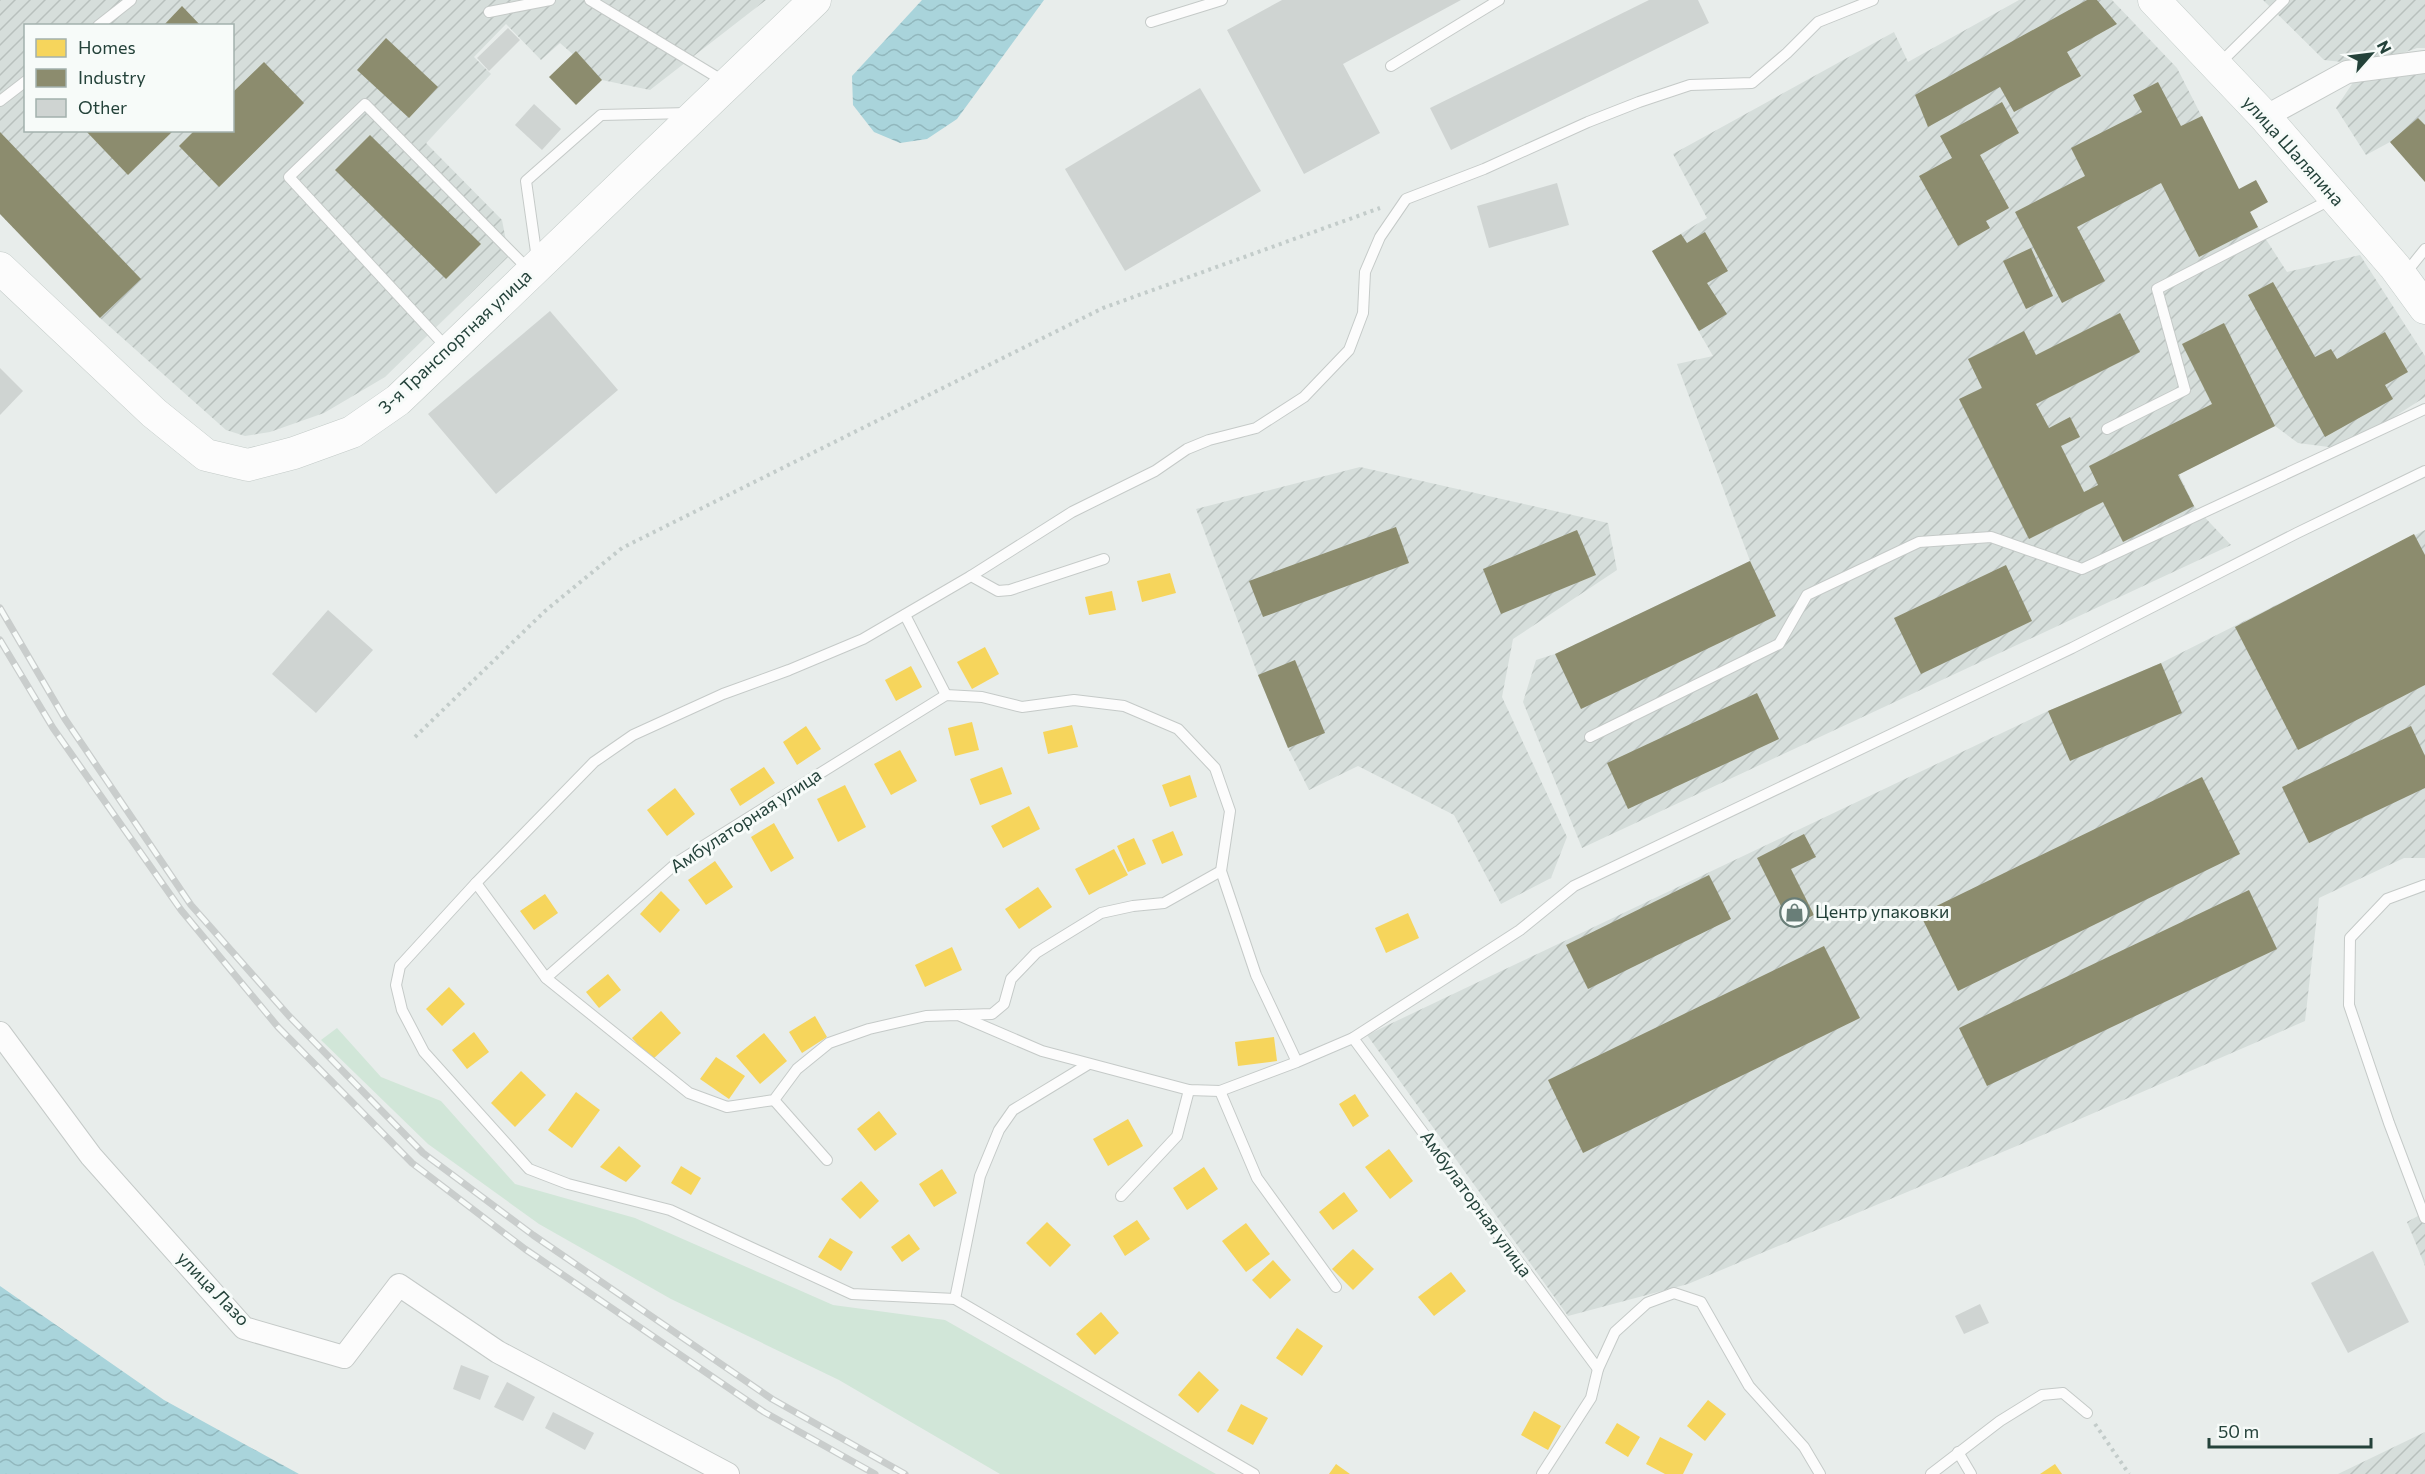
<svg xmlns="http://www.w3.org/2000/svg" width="2425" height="1474" font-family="Commissioner,sans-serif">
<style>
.industrial{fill:url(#industrial-furrows);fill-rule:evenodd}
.green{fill:#d1e6d8}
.water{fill:url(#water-waves)}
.homes{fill:#f6d55c}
.industry{fill:#8c8c6e}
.building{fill:#cfd4d2}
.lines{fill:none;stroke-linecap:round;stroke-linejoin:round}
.lane-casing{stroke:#c5cac8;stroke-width:12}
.street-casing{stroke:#c5cac8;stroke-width:24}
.secondary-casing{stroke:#c3cbc8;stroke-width:33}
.path{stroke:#c3ccca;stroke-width:4;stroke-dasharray:3 4.5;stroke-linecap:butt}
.lane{stroke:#fcfcfc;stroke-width:10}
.street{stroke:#fcfcfc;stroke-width:22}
.secondary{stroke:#fcfcfc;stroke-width:32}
.rail-casing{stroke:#c9cdcc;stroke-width:7}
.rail{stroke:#f7fbf9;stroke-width:4.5;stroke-dasharray:14;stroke-linecap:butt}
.labels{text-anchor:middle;stroke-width:6;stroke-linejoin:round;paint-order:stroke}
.street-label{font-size:18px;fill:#24423a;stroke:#f7fbf9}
.poi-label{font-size:18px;fill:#24423a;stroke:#f7fbf9;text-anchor:start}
</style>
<defs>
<pattern id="industrial-furrows" width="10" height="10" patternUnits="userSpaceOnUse" patternTransform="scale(1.5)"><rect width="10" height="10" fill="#d6dedb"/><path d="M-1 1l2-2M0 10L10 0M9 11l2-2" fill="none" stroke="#b8c0bd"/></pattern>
<pattern id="water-waves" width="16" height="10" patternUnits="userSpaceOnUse" patternTransform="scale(1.5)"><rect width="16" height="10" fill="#a9d4db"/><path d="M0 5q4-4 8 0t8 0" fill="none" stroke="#91b7bd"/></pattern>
</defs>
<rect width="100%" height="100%" fill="#e8edeb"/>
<g class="industrial">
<path d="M0 0H766L650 90 602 80 560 43 541 60 506 24 474 57 491 74 426 143 502 220 509 256 385 377 324 413 270 432 245 436 226 430 100 318 0 214ZM26 26H232V130H26Z"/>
<polygon points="2019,0 2112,0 2177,68 2258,227 2287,272 2360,255 2425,356 2425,397 2344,449 2298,443 2275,426 2179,474 2194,506 2231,545 1582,848 1523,702 1536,660 1555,654 1750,561 1677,364 1713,356 1652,251 1707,218 1673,154 1894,32 1908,62"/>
<polygon points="2263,0 2425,0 2425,48 2417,48 2369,65 2324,60"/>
<polygon points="2425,71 2425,182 2390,142 2366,155 2336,108 2354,81"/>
<polygon points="1360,467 1608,523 1617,570 1513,639 1502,697 1567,837 1551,878 1501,904 1454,815 1358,766 1309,790 1288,748 1258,675 1196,509"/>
<polygon points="2425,530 2425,858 2404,858 2319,898 2305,1021 2057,1129 1688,1284 1568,1316 1367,1035 2048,711 2161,663"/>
<polygon points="2425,1212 2425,1266 2407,1222"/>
<polygon points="2425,1432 2425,1474 2338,1474"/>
</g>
<polygon class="green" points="337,1028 381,1077 441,1101 515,1184 635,1218 833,1305 945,1320 1216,1474 1000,1474 839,1380 671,1299 539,1224 428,1144 321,1040"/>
<g class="water">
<polygon points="922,0 1044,0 957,119 927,139 900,143 874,132 853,105 852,76"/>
<polygon points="0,1286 164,1400 299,1474 0,1474"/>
</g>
<g class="homes">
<polygon points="1170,573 1176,593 1142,602 1137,581"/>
<polygon points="1112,591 1116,610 1089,615 1085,597"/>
<polygon points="985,647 999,674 972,689 957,662"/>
<polygon points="911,666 922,687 896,701 885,680"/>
<polygon points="972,722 979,750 955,756 948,728"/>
<polygon points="1072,725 1078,747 1048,754 1043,732"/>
<polygon points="806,726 821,749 797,765 783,742"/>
<polygon points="900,750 917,781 891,795 874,764"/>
<polygon points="764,767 775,783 740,806 730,789"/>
<polygon points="1002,767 1012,794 980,805 970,779"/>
<polygon points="1190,775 1197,797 1170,807 1162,785"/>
<polygon points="845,785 866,827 838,842 817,799"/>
<polygon points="675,788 695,814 667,836 647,810"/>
<polygon points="1029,806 1040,829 1003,848 991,826"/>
<polygon points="774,823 794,858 771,872 751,837"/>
<polygon points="1173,831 1183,855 1162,864 1152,840"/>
<polygon points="1134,838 1146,864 1128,872 1117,846"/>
<polygon points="1114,849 1128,875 1089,895 1075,869"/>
<polygon points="715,861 733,887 706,905 688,880"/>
<polygon points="1038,887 1052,907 1019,929 1005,909"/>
<polygon points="661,891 680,910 660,933 640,914"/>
<polygon points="545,894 558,913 534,930 520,911"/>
<polygon points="1408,913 1419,938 1386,953 1375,928"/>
<polygon points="952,947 962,970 925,987 915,965"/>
<polygon points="608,974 621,990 599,1008 586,992"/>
<polygon points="449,987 465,1004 442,1026 426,1009"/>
<polygon points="661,1011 681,1033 652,1060 632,1038"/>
<polygon points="815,1016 827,1037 802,1053 789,1032"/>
<polygon points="474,1032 489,1052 467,1069 452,1050"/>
<polygon points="764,1033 787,1061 760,1084 736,1056"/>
<polygon points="1274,1037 1277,1061 1238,1066 1235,1042"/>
<polygon points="716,1057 745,1076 729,1099 700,1079"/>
<polygon points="521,1071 546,1095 515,1127 491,1103"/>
<polygon points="576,1092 600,1110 572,1148 548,1130"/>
<polygon points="1355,1094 1369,1116 1353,1127 1339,1104"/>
<polygon points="879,1111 897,1134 875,1151 857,1129"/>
<polygon points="1128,1119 1143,1146 1108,1166 1093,1139"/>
<polygon points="619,1146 641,1166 626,1182 600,1167"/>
<polygon points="1389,1149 1413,1181 1390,1199 1365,1167"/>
<polygon points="681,1166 701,1178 691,1195 671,1183"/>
<polygon points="1204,1167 1218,1189 1187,1210 1173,1188"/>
<polygon points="942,1169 957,1193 934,1207 919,1184"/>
<polygon points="861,1181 879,1201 860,1219 841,1199"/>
<polygon points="1344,1192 1358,1211 1333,1230 1319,1212"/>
<polygon points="1137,1220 1150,1239 1125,1256 1113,1236"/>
<polygon points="1047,1222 1071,1245 1050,1267 1026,1243"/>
<polygon points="1246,1223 1270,1254 1246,1272 1222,1241"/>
<polygon points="909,1234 920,1249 902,1262 891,1247"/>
<polygon points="830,1238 853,1252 841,1271 818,1257"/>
<polygon points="1353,1249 1374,1269 1353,1290 1332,1269"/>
<polygon points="1273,1260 1291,1280 1270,1299 1252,1280"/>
<polygon points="1451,1272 1466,1291 1434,1316 1418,1297"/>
<polygon points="1101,1312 1119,1333 1095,1355 1076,1334"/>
<polygon points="1297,1328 1323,1346 1302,1376 1276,1358"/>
<polygon points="1199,1371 1219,1390 1198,1413 1178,1395"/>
<polygon points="1708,1400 1726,1414 1705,1441 1687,1426"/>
<polygon points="1241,1404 1268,1418 1253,1445 1227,1431"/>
<polygon points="1534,1411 1561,1426 1548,1450 1521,1435"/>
<polygon points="1617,1423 1640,1437 1628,1457 1605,1443"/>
<polygon points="1660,1437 1693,1454 1683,1474 1665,1474 1646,1464"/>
<polygon points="1336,1464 1350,1474 1329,1474"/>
<polygon points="2055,1464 2062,1474 2040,1474"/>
</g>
<g class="industry">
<polygon points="2087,0 2097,0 2117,24 2067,52 2081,76 2014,112 2000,87 1928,127 1915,95"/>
<polygon points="182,6 201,26 163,26"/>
<polygon points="386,38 438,87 409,118 357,70"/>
<polygon points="576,51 602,80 576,105 549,77"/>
<polygon points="264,62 304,103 219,187 179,146 195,130 232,130 232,93"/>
<polygon points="2158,82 2181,126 2202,116 2239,189 2256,180 2268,202 2250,212 2258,227 2199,257 2161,183 2077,227 2105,281 2062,303 2015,212 2085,176 2071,148 2142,112 2133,95"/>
<polygon points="2002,102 2019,133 1980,155 2009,208 1986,221 1990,228 1958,246 1919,176 1952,158 1940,136"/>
<polygon points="2418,118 2425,125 2425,182 2390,142"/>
<polygon points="85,130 174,130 128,175"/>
<polygon points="0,132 141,279 100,318 0,214"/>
<polygon points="370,135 481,244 446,279 335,170"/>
<polygon points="1705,232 1728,271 1707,283 1727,314 1699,331 1652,251 1681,234 1687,243"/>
<polygon points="2031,248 2053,296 2026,309 2003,261"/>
<polygon points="2273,282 2315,357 2331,349 2337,359 2385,332 2408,372 2385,385 2393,399 2325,437 2248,295"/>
<polygon points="2120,313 2140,352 2036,404 2049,428 2070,417 2080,437 2061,446 2084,492 2098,485 2089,466 2212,404 2182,344 2224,323 2275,426 2178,475 2194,506 2123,542 2103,502 2029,539 1959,399 1982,388 1968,359 2024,331 2036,355"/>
<polygon points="1396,527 1409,563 1263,617 1249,581"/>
<polygon points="1577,530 1596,575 1501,614 1483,569"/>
<polygon points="2414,534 2425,555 2425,685 2298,750 2235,627"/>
<polygon points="1750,561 1776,616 1581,709 1555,654"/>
<polygon points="2006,565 2032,621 1921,674 1894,618"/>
<polygon points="1295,660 1325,733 1288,748 1258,675"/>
<polygon points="2161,663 2182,713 2070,761 2048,711"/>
<polygon points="1757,693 1779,739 1628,809 1607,763"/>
<polygon points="2411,726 2425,756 2425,788 2309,843 2282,787"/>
<polygon points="2202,777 2240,854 1958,991 1920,914"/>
<polygon points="1804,834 1816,857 1791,869 1814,915 1791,926 1757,858"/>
<polygon points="1709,875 1731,919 1588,989 1566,945"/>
<polygon points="2249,890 2277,949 1987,1086 1959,1028"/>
<polygon points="1824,946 1860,1018 1583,1153 1548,1080"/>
</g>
<g class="building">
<polygon points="1282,0 1461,0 1343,64 1380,133 1304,174 1227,30"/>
<polygon points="1649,0 1698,0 1709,23 1451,150 1430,108"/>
<polygon points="508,28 520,40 489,71 477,58"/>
<polygon points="1200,88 1261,191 1125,271 1065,169"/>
<polygon points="534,104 561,129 542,150 515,125"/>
<polygon points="1557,183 1569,225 1489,248 1477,206"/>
<polygon points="550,311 618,390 496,494 428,414"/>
<polygon points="0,368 23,391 0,415"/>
<polygon points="328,610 373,650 316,713 272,674"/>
<polygon points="2373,1251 2409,1322 2348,1353 2311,1283"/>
<polygon points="1980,1304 1989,1323 1964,1334 1955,1316"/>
<polygon points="461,1365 489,1376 480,1400 453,1389"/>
<polygon points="507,1382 535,1397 523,1421 494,1407"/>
<polygon points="553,1412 594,1433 585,1450 545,1428"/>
</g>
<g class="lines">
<defs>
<g id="lane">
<polyline points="590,0 725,82"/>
<polyline points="489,12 550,0"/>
<polyline points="1151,22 1222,0"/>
<polyline points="98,26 131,0"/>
<polyline points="2219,64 2284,0"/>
<polyline points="1391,66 1499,0"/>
<polyline points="0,101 26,81"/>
<polyline points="537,259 526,181 601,115 689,113"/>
<polyline points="2405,274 2425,249"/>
<polyline points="448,349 289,177 365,104 529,270"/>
<polyline points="2107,429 2185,390 2157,289 2332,199"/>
<polyline points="1104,559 1010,590 998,591 971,576 863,639 789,670 723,694 633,735 594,762 476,883 400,966 396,985 402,1010 424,1052 529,1169 568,1184 670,1210 852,1294 955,1299 1254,1474"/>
<polyline points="971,576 1072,512 1155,471 1187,449 1209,440 1256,428 1304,397 1349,350 1363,313 1365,272 1380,237 1406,199 1484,169 1588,122 1639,102 1690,85 1752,83 1787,53 1818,22 1873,0"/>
<polyline points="905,615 946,695"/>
<polyline points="1590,737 1779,644 1807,595 1919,542 1991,537 2082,569 2425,409"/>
<polyline points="476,883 546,978"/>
<polyline points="2425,885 2387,899 2350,938 2349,1005 2389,1123 2425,1218"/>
<polyline points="961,1015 992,1014 1004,1004 1011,979 1036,953 1101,913 1133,906 1164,903 1221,871"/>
<polyline points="1353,1038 1598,1369 1615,1332 1647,1303 1674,1293 1701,1302 1749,1386 1804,1447 1820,1474"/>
<polyline points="1297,1062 1220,1091 1189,1090 1042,1051 958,1015 926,1016 869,1029 829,1043 797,1069 774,1100 727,1107 689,1093 546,978 679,861 946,695 982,697 1022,707 1074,700 1124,706 1178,729 1215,768 1230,811 1221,871 1256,975 1297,1062 1353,1038 1520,930 1574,886 2072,648 2297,533 2425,471"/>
<polyline points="1220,1091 1257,1178 1336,1287"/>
<polyline points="774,1100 827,1160"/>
<polyline points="1121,1196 1177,1136 1189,1090"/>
<polyline points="955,1299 980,1176 999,1130 1013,1110 1087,1065"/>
<polyline points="1958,1452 1971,1474"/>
<polyline points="1542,1474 1591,1398 1598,1369"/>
<polyline points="1931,1474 2000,1421 2042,1395 2063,1393 2087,1413"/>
</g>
<g id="street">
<polyline points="2265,117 2347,72 2425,62"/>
<polyline points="0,1033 91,1156 244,1328 344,1357 399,1285 498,1352 728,1474"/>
</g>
<g id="secondary">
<polyline points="2154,0 2265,117 2395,267 2425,308"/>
<polyline points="0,268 154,413 206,455 248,465 294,453 352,432 398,400 815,0"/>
</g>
</defs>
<use href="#lane" class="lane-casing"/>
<use href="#street" class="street-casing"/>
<use href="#secondary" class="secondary-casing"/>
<g class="path">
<polyline points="415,737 545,611 622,548 1103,308 1380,208"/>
<polyline points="2095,1424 2129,1474"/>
</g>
<use href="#lane" class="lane"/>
<use href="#street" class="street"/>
<use href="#secondary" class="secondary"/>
<defs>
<g id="rail">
<polyline points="0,608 65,719 191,905 289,1016 423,1153 533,1235 772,1399 905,1474"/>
<polyline points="0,640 53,728 181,910 278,1027 412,1163 525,1249 764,1412 875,1474"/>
</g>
</defs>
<use href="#rail" class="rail-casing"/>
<use href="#rail" class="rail"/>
</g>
<defs>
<symbol id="shop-ring" viewBox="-11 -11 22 22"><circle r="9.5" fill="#f7fbf9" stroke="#697e78" stroke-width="1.5"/><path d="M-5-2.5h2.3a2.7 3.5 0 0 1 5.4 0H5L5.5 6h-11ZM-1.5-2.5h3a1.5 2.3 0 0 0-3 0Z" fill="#697e78"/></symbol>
</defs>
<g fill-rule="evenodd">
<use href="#shop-ring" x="1778" y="896" width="33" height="33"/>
</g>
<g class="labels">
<g class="street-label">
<text transform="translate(2293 151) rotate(48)" y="6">улица Шаляпина</text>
<text transform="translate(455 342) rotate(-43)" y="6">3-я Транспортная улица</text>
<text transform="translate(746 821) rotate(-33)" y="6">Амбулаторная улица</text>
<text transform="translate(1476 1204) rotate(54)" y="6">Амбулаторная улица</text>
<text transform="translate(213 1289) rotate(46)" y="6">улица Лазо</text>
</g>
<g class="poi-label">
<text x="1815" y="918">Центр упаковки</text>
</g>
</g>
<rect x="24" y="24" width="210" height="108" fill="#f7fbf9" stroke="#a3b1ad" stroke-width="1.5"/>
<rect x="36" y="39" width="30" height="18" fill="#f6d55c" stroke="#a3b1ad" stroke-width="1.5"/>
<text x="78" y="54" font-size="18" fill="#24423a">Homes</text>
<rect x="36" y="69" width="30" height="18" fill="#8c8c6e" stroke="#a3b1ad" stroke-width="1.5"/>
<text x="78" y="84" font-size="18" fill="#24423a">Industry</text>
<rect x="36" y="99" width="30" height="18" fill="#cfd4d2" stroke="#a3b1ad" stroke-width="1.5"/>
<text x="78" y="114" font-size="18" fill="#24423a">Other</text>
<g transform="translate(2371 54) rotate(62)" stroke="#f7fbf9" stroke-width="4.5" paint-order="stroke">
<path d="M0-4.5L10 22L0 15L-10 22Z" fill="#24423a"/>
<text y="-9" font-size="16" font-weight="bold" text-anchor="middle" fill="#24423a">N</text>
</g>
<path d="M2209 1438v9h162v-9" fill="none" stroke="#24423a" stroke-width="3"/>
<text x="2218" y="1438" font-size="18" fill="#24423a" stroke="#f7fbf9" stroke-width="4.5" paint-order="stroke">50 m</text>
</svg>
